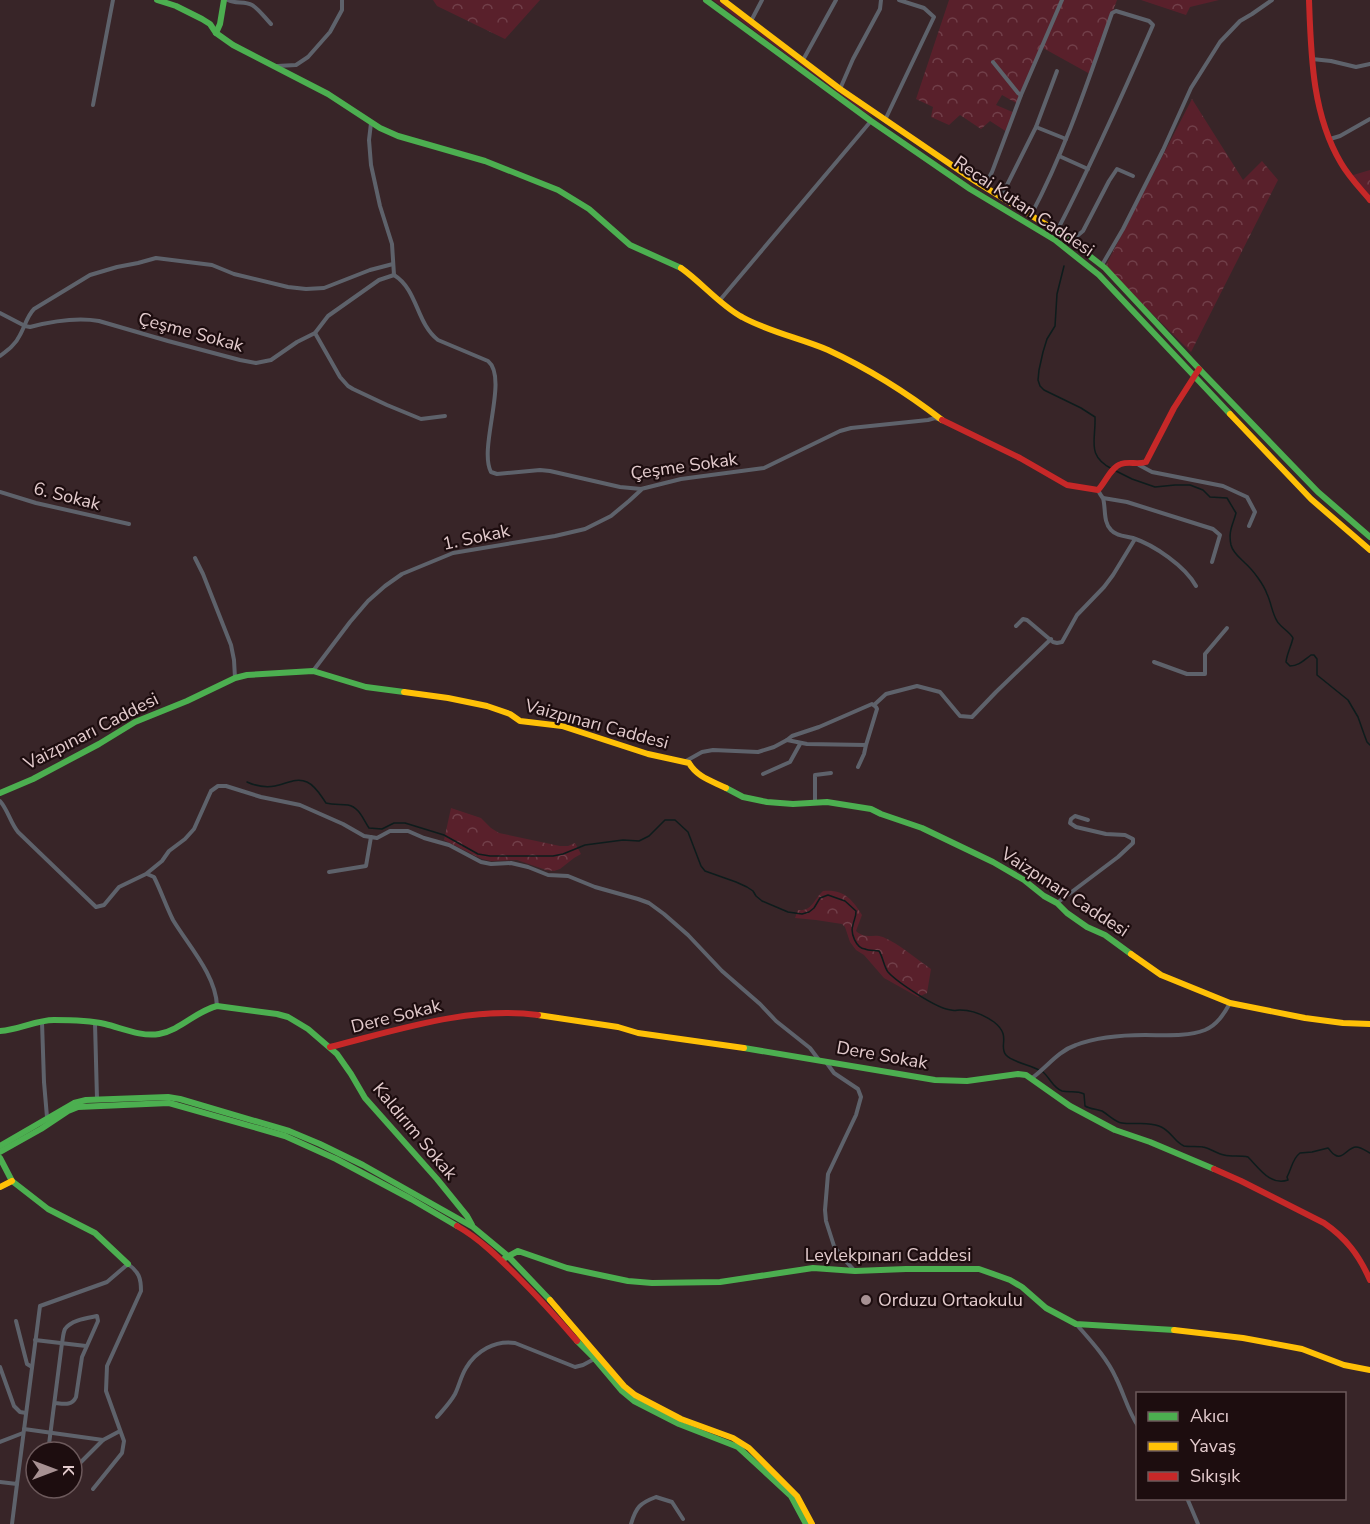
<svg xmlns="http://www.w3.org/2000/svg" width="1370" height="1524" font-family="'Nunito Sans',sans-serif">
<style>
.grass{fill:#59202b}
.forest{fill:url(#forest-crowns)}
.lines{fill:none;stroke-linecap:round;stroke-linejoin:round}
.stream{stroke:#0d1c1c;stroke-width:1.5}
.street{stroke:#5e626b;stroke-width:4}
.fast{stroke:#4caf50;stroke-width:6}
.slow{stroke:#ffc107;stroke-width:6}
.jam{stroke:#c62828;stroke-width:6}
.poi-dot{fill:#a79193;stroke:#1d0d0f;stroke-width:2}
.labels{text-anchor:middle;stroke-width:4.5;stroke-linejoin:round;paint-order:stroke}
.street-label{font-size:18px;fill:#e3cbcd;stroke:#1d0d0f}
.poi-label{font-size:18px;fill:#e3cbcd;stroke:#1d0d0f;text-anchor:start}
</style>
<defs>
<pattern id="forest-crowns" width="20" height="18" patternUnits="userSpaceOnUse" patternTransform="scale(1.5)"><rect width="20" height="18" fill="#59202b"/><path d="M2 6a3 3 0 1 1 6 0M12 15a3 3 0 1 1 6 0" fill="none" stroke="#713f49"/></pattern>
</defs>
<rect width="100%" height="100%" fill="#382528"/>
<polygon class="grass" points="713,0 719,0 866,109 873,117 863,111"/>
<g class="forest">
<polygon points="433,0 540,0 505,39 437,6"/>
<polygon points="949,0 1117,0 1090,74 1043,48 1018,104 1002,95 996,105 1015,113 1007,132 990,121 981,129 960,115 949,125 931,117 933,107 916,99"/>
<polygon points="1141,0 1219,0 1190,7 1186,15"/>
<polygon points="1192,99 1243,180 1262,161 1278,180 1191,352 1105,267"/>
<polygon points="1370,170 1370,199 1350,176"/>
<polygon points="451,808 481,818 491,828 499,833 560,846 568,846 575,843 581,854 574,858 560,869 554,871 546,870 517,860 491,861 482,859 444,840"/>
<path d="M823 891C844 889 852 899 862 915L856 931C866 940 873 933 883 937 901 945 915 958 931 969L927 993 918 997 884 978 864 955 856 950 850 942 845 927 842 924 816 920 795 918 798 910C812 912 814 899 823 891Z"/>
</g>
<g class="lines">
<g class="stream">
<path d="M1064 266 1057 294 1055 326 1047 339 1043 352 1039 370 1038 380 1040 386 1044 390 1081 408 1095 417C1096 441 1086 455 1112 469"/>
<path d="M1116 471 1132 479 1155 487 1175 485H1190L1203 490 1210 497 1227 498 1236 513C1233 525 1228 531 1231 545 1233 553 1240 558 1245 563 1253 570 1264 585 1267 594 1271 602 1272 613 1277 621 1280 627 1289 631 1293 638 1291 647 1287 653 1286 662L1290 666C1299 666 1304 660 1311 655H1314L1317 659V675L1348 700 1358 717 1364 734 1367 742 1370 745"/>
<path d="M247 782C256 786 265 788 275 786 286 784 296 777 307 782 316 786 321 796 326 803 334 805 340 804 348 805 359 807 363 819 369 828L382 829 394 823H405L444 835 478 854 490 856H553L563 854 585 845 623 840 639 841 649 836 665 820H675L688 832 701 866 705 871 736 882 747 887 753 891 756 896 762 901 788 912 802 914 809 912 814 908 820 898 828 895 845 901 856 911C856 918 854 919 853 925 850 933 856 948 865 949 869 951 875 950 879 951 883 957 884 967 888 972 897 982 937 1009 951 1010 954 1011 957 1010 960 1010 972 1010 984 1015 994 1022 1012 1036 998 1046 1006 1055 1012 1062 1030 1065 1039 1070"/>
<path d="M1043 1072C1050 1078 1053 1088 1062 1091 1070 1093 1076 1090 1084 1094L1085 1106C1090 1109 1096 1109 1102 1111 1109 1115 1115 1122 1122 1123 1135 1125 1146 1121 1159 1126 1171 1130 1174 1142 1184 1146 1190 1147 1197 1146 1203 1147 1210 1148 1217 1154 1224 1155 1232 1157 1240 1155 1248 1157 1259 1168 1270 1186 1288 1180L1287 1177C1292 1168 1292 1159 1300 1153L1312 1152 1328 1148C1331 1151 1332 1154 1335 1155 1343 1160 1348 1147 1356 1147 1361 1147 1366 1151 1370 1153"/>
</g>
<g class="street">
<path d="M228 0C235 4 245 1 252 5 259 9 265 18 271 24"/>
<polyline points="751,21 762,0"/>
<polyline points="1312,59 1331,61 1356,67 1370,64"/>
<polyline points="803,60 836,0"/>
<polyline points="993,62 1018,93 1021,95"/>
<polyline points="277,66 296,65 308,57 330,32 342,10 342,0"/>
<polyline points="840,89 853,59 880,9 881,0"/>
<polyline points="93,105 113,0"/>
<polyline points="885,120 934,17 924,8 899,0"/>
<polyline points="371,123 369,140 371,165 380,206 392,244 394,275"/>
<polyline points="1036,127 1057,71"/>
<polyline points="1330,139 1340,136 1370,119"/>
<polyline points="1059,156 1088,169"/>
<polyline points="984,187 992,172 1021,95 1062,0"/>
<polyline points="1001,197 1036,127 1066,139"/>
<path d="M1031 215C1065 151 1088 81 1112 13L1116 11 1149 21 1153 25C1123 94 1092 163 1057 231"/>
<polyline points="1071,241 1083,231 1109,181 1117,169 1133,176"/>
<polyline points="1102,265 1123,229 1163,150 1191,88 1220,42 1240,21 1252,14 1272,0"/>
<polyline points="720,300 871,121"/>
<path d="M0 313 25 326 30 327C53 321 76 317 99 321L168 341 240 360 256 363 271 360 297 342 315 333 328 316 379 280 394 275C418 290 416 323 438 340L488 361C509 378 478 448 491 472L497 474 540 470 550 471 620 487 641 489 681 479 764 468 840 431 851 428 928 420 935 418 938 419"/>
<polyline points="315,333 340,377 348,386 353,389 387,405 421,419 445,416"/>
<path d="M0 356C8 350 16 344 20 335 25 326 27 316 34 309L90 275 117 267 138 263 156 258 212 265 234 274 288 287 306 289 324 288 370 270 393 264"/>
<polyline points="1139,465 1152,472 1223,486 1247,497 1255,512 1249,526"/>
<path d="M1098 490C1099 492 1102 497 1103 498 1106 509 1103 522 1111 530 1116 536 1125 536 1133 538 1154 545 1185 566 1196 586"/>
<polyline points="0,492 36,503 129,524"/>
<polyline points="1103,498 1127,502 1213,529 1220,535 1212,562"/>
<polyline points="195,558 203,574 231,645 234,660 235,678"/>
<polyline points="1016,626 1023,619 1027,620 1053,642 1057,643 1062,642 1077,615 1104,587 1113,575 1135,539"/>
<polyline points="1154,662 1187,674 1205,674 1205,654 1227,628"/>
<polyline points="313,671 350,622 368,601 385,586 402,574 453,553 555,536 585,529 611,516 629,501 641,490"/>
<polyline points="874,705 886,694 917,686 940,692 960,716 972,717 996,692 1051,639"/>
<polyline points="686,761 702,752 713,750 758,752 774,747 787,740"/>
<polyline points="858,767 864,754 866,745 877,709 876,707 872,704 819,727 792,736 787,740 807,744 866,745"/>
<polyline points="763,774 790,762 800,744"/>
<path d="M0 801C8 810 10 822 18 832L96 907 104 905 119 887 146 874 162 861 169 851 185 839 194 829 211 791 218 786H226L261 797 300 805 343 824 364 836 377 838 390 831H408L424 838 449 845 481 862 491 864 511 863 528 867 548 875 568 876 595 887 638 899 649 903 664 914 688 935 722 971 760 1004 776 1021 810 1048 819 1060"/>
<polyline points="815,802 815,775 831,773"/>
<polyline points="329,872 366,866 371,837"/>
<path d="M147 874 154 877C161 891 166 906 173 920 188 945 216 975 217 1006"/>
<polyline points="1057,903 1118,857 1133,843 1133,839 1125,835 1106,834 1076,827 1070,823 1071,819 1075,816 1088,820"/>
<polyline points="42,1022 44,1082 47,1117 48,1120"/>
<polyline points="95,1023 97,1099"/>
<polyline points="826,1062 834,1073 858,1089 861,1097 856,1115 828,1174 825,1210 826,1221 834,1246 842,1257 855,1271"/>
<path d="M1032 1078C1047 1067 1058 1051 1076 1045 1097 1037 1123 1035 1145 1035 1165 1035 1187 1037 1205 1030 1217 1025 1224 1014 1230 1003"/>
<polyline points="16,1321 27,1364 32,1367"/>
<path d="M1077 1325C1091 1341 1107 1358 1116 1378 1124 1394 1128 1411 1138 1426"/>
<polyline points="35,1340 86,1346"/>
<polyline points="0,1367 14,1406 20,1412 26,1413"/>
<path d="M437 1417C443 1410 450 1403 455 1394 459 1386 461 1376 466 1368 476 1351 495 1340 515 1343L575 1367 583 1365 596 1358"/>
<polyline points="24,1429 103,1440 120,1431"/>
<polyline points="0,1442 23,1433"/>
<path d="M48 1452 62 1343C63 1339 63 1333 65 1329 71 1320 87 1318 97 1316L98 1321 82 1357 76 1397C72 1406 64 1404 55 1403"/>
<polyline points="72,1471 103,1440"/>
<path d="M0 1482 17 1484 40 1306 107 1282 128 1264C139 1272 141 1278 141 1291L107 1366 106 1391 124 1441 122 1453 93 1489"/>
<polyline points="1187,1498 1198,1524"/>
<polyline points="12,1524 17,1484"/>
<path d="M631 1524C636 1507 640 1503 656 1497L672 1502 683 1519"/>
</g>
<g class="fast">
<polyline points="157,0 176,6 202,19 210,24 216,33 233,45 328,94 380,128 398,136 485,161 558,190 589,209 630,245 681,268"/>
<polyline points="706,0 871,121 970,189 1055,240 1099,275 1230,414"/>
<polyline points="216,33 220,24 224,0"/>
<polyline points="1050,227 1060,233 1105,268 1202,372 1318,492 1370,537"/>
<polyline points="726,788 743,797 767,802 793,804 827,802 871,809 881,814 922,828 993,862 1024,880 1044,896 1057,903 1067,913 1087,927 1105,935 1131,954"/>
<polyline points="0,793 33,779 99,744 135,722 187,701 235,678 247,675 313,671 366,687 404,692"/>
<path d="M0 1031C19 1030 36 1020 54 1020 68 1020 92 1021 105 1024 122 1028 141 1037 159 1034 181 1030 196 1011 217 1006L277 1014 288 1017 308 1029 337 1054 351 1074 365 1098 437 1179 467 1216 472 1225"/>
<polyline points="744,1048 935,1080 967,1081 1018,1074 1026,1075 1070,1106 1115,1130 1150,1142 1214,1169"/>
<polyline points="0,1146 74,1103 86,1100 168,1097 180,1099 289,1131 320,1144 363,1165 473,1227 508,1256 550,1300"/>
<polyline points="0,1152 41,1129 68,1111 78,1107 169,1103 285,1136 336,1159 411,1199 457,1226"/>
<polyline points="0,1158 12,1181 48,1209 95,1233 128,1264"/>
<polyline points="505,1258 518,1251 567,1268 628,1281 652,1283 720,1282 813,1268 855,1271 906,1269 979,1269 1010,1280 1022,1287 1046,1308 1076,1324 1174,1330"/>
<polyline points="577,1341 595,1359 622,1391 634,1401 679,1424 738,1447 791,1496 806,1524"/>
</g>
<g class="slow">
<polyline points="723,0 840,89 975,181 1050,227"/>
<path d="M681 268C701 282 721 306 742 317 769 332 800 338 828 350 869 369 907 393 942 420"/>
<polyline points="1230,414 1311,499 1370,550"/>
<path d="M404 692 448 698 487 706 510 714 520 721 562 726 648 754 689 763C697 777 712 781 726 788"/>
<polyline points="1131,954 1161,975 1230,1003 1305,1018 1343,1023 1370,1024"/>
<polyline points="538,1015 618,1027 638,1033 744,1048"/>
<polyline points="0,1187 12,1181"/>
<polyline points="550,1300 624,1386 635,1395 681,1419 733,1438 749,1448 797,1496 812,1524"/>
<polyline points="1174,1330 1243,1338 1302,1349 1344,1365 1370,1370"/>
</g>
<g class="jam">
<path d="M1309 0C1311 55 1312 114 1341 163 1349 177 1360 188 1370 200"/>
<path d="M942 420 1020 458 1067 485 1098 490C1105 483 1111 467 1121 464 1129 461 1137 465 1146 462L1174 408 1199 369"/>
<path d="M330 1047C398 1030 468 1006 538 1015"/>
<path d="M1214 1169 1241 1181 1324 1223C1346 1238 1359 1255 1370 1280"/>
<path d="M457 1226C480 1239 499 1258 517 1276 538 1297 558 1319 577 1341"/>
</g>
</g>
<circle class="poi-dot" cx="866" cy="1300" r="6"/>
<g class="labels">
<g class="street-label">
<text transform="translate(1024 206) rotate(34)" y="6">Recai Kutan Caddesi</text>
<text transform="translate(191 332) rotate(15)" y="6">Çeşme Sokak</text>
<text transform="translate(684 466) rotate(-8)" y="6">Çeşme Sokak</text>
<text transform="translate(67 496) rotate(14)" y="6">6. Sokak</text>
<text transform="translate(476 537) rotate(-12)" y="6">1. Sokak</text>
<text transform="translate(597 724) rotate(15)" y="6">Vaizpınarı Caddesi</text>
<text transform="translate(91 731) rotate(-27)" y="6">Vaizpınarı Caddesi</text>
<text transform="translate(1065 892) rotate(33)" y="6">Vaizpınarı Caddesi</text>
<text transform="translate(396 1016) rotate(-14)" y="6">Dere Sokak</text>
<text transform="translate(882 1055) rotate(10)" y="6">Dere Sokak</text>
<text transform="translate(415 1131) rotate(50)" y="6">Kaldırım Sokak</text>
<text x="888" y="1261">Leylekpınarı Caddesi</text>
</g>
<g class="poi-label">
<text x="878" y="1306">Orduzu Ortaokulu</text>
</g>
</g>
<rect x="1136" y="1392" width="210" height="108" fill="#1d0d0f" stroke="#6c595b" stroke-width="1.5"/>
<rect x="1148" y="1412" width="30" height="9" fill="#4caf50" stroke="#6c595b" stroke-width="1.5"/>
<text x="1190" y="1422" font-size="18" fill="#e3cbcd">Akıcı</text>
<rect x="1148" y="1442" width="30" height="9" fill="#ffc107" stroke="#6c595b" stroke-width="1.5"/>
<text x="1190" y="1452" font-size="18" fill="#e3cbcd">Yavaş</text>
<rect x="1148" y="1472" width="30" height="9" fill="#c62828" stroke="#6c595b" stroke-width="1.5"/>
<text x="1190" y="1482" font-size="18" fill="#e3cbcd">Sıkışık</text>
<g transform="translate(54 1470) rotate(90)"><circle r="28" fill="#1d0d0f" stroke="#6c595b" stroke-width="1.5"/>
<path d="M0-4.5L10 22L0 15L-10 22Z" fill="#a79193"/>
<text y="-9" font-size="16" font-weight="bold" text-anchor="middle" fill="#e3cbcd">K</text>
</g>
</svg>
